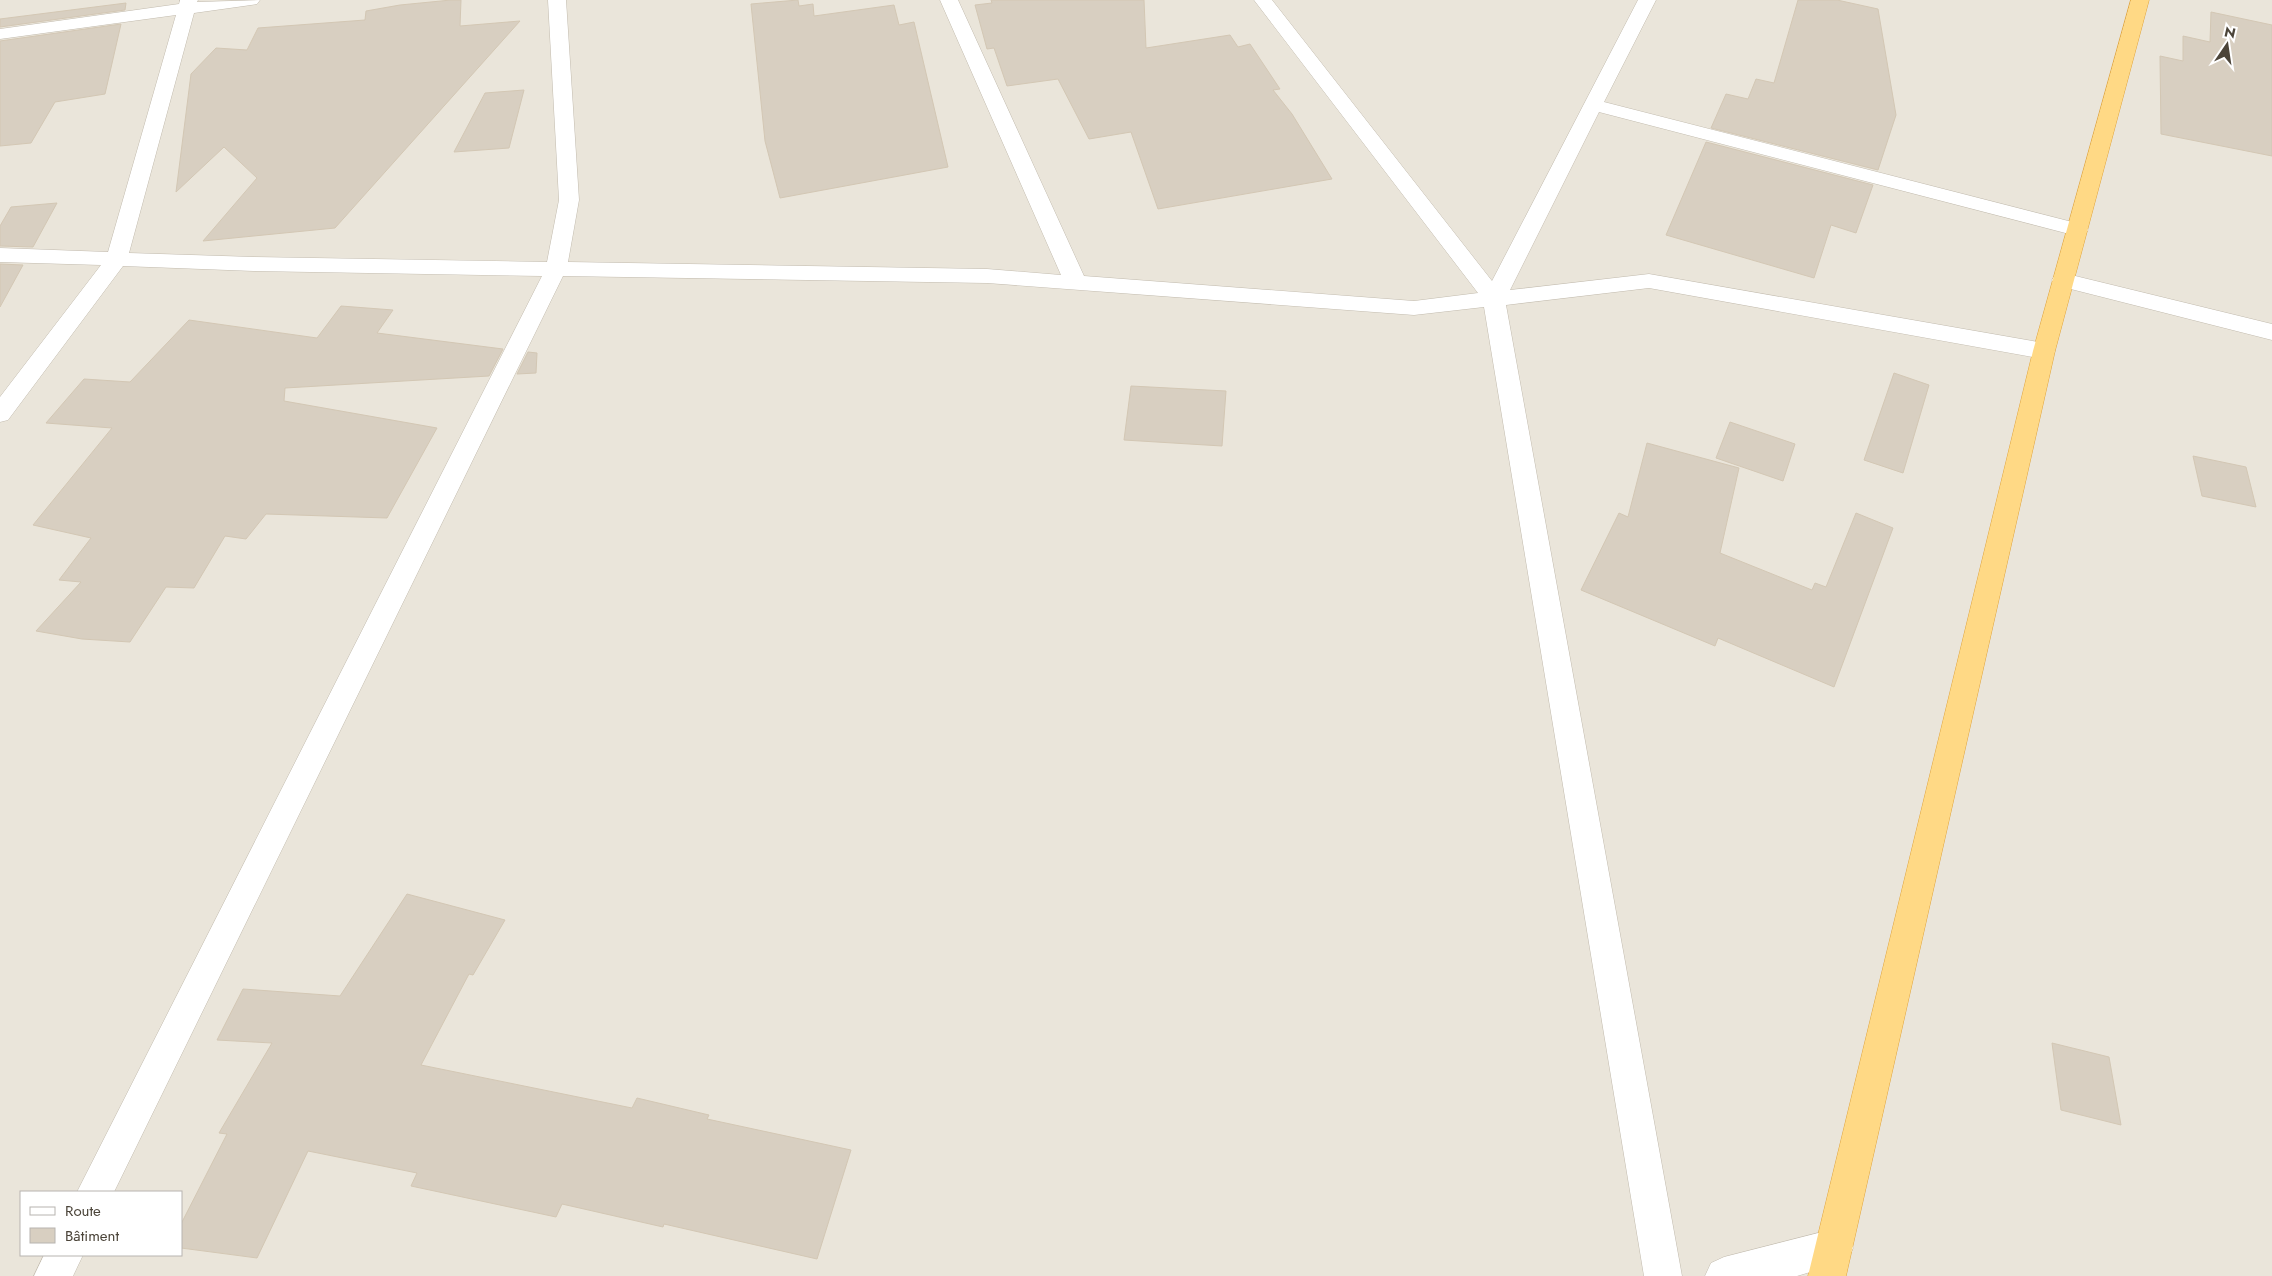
<svg xmlns="http://www.w3.org/2000/svg" width="2272" height="1276" font-family="Jost,sans-serif">
<style>
.residential{fill:#eae5da;fill-rule:evenodd}
.building{fill:#d8cfc1;stroke:#d3c7b4}
.lines{fill:none;stroke-linecap:round;stroke-linejoin:round}
.minor-casing{stroke:#c2bbae;stroke-width:1}
.trunk-casing{stroke:#e0a43c;stroke-width:1}
.minor{fill:#fff;fill-rule:evenodd}
.trunk{fill:#ffd985;fill-rule:evenodd}
</style>
<rect width="100%" height="100%" fill="#f6f3ec"/>
<path class="residential" d="M0 0H2272V1276H0ZM21 1192H181V1255H21Z"/>
<g class="building">
<polygon points="451,0 461,0 460,26 520,21 335,228 203,241 257,178 224,147 176,192 191,74 216,48 247,50 258,28 365,20 366,11 400,5"/>
<polygon points="798,0 799,6 813,4 814,16 894,5 899,25 914,22 948,167 780,198 765,141 751,4"/>
<polygon points="991,0 1144,0 1146,48 1230,35 1238,47 1250,44 1280,89 1273,90 1292,114 1332,179 1158,209 1131,132 1089,139 1058,79 1007,86 994,48 987,49 975,5 992,3"/>
<polygon points="1798,0 1837,0 1878,9 1896,115 1878,170 1711,128 1726,94 1748,99 1756,79 1774,83"/>
<polygon points="126,3 125,10 0,27 0,19"/>
<polygon points="2211,12 2272,25 2272,156 2161,134 2160,56 2183,61 2183,36 2210,42"/>
<polygon points="121,24 105,94 55,102 31,143 0,146 0,41"/>
<polygon points="524,90 509,148 454,152 485,93"/>
<polygon points="1706,142 1873,185 1856,233 1831,225 1814,278 1666,235"/>
<polygon points="57,203 33,247 0,246 0,226 11,207"/>
<polygon points="0,264 23,265 0,307"/>
<polygon points="341,306 393,310 377,333 503,349 489,376 285,388 284,401 437,428 387,518 266,514 246,539 225,536 194,588 166,587 130,642 82,639 36,631 81,582 59,580 91,538 33,525 112,428 46,423 84,379 130,382 189,320 317,338"/>
<polygon points="528,352 537,353 536,373 517,374"/>
<polygon points="1894,373 1929,385 1903,473 1864,460"/>
<polygon points="1131,386 1226,391 1222,446 1124,440"/>
<polygon points="1730,422 1795,444 1783,481 1716,458"/>
<polygon points="1647,443 1739,468 1720,553 1812,590 1815,583 1826,587 1856,513 1893,528 1834,687 1718,638 1715,646 1581,590 1619,513 1628,517"/>
<polygon points="2193,456 2246,467 2256,507 2202,496"/>
<polygon points="407,894 505,920 473,975 469,974 421,1065 632,1108 637,1098 709,1115 707,1119 851,1150 817,1259 664,1224 663,1227 562,1204 556,1217 411,1186 417,1173 308,1151 257,1258 181,1248 181,1224 227,1134 219,1133 272,1043 217,1040 243,989 340,996"/>
<polygon points="2052,1043 2109,1057 2121,1125 2061,1110"/>
</g>
<g class="lines">
<defs>
<g id="minor">
<polygon points="180,0 198,0 197,2 260,0 257,4 251,5 194,13 129,253 254,257 547,262 559,200 548,0 566,0 579,200 568,262 987,269 1061,275 940,0 958,0 1084,276 1414,301 1478,293 1254,0 1272,0 1492,281 1638,0 1656,0 1604,102 2084,225 2088,230 2084,235 2077,236 1599,112 1510,290 1649,274 2044,343 2052,346 2055,351 2052,356 2044,359 1649,288 1506,305 1682,1276 1644,1276 1484,307 1414,315 987,283 563,276 114,1192 77,1192 542,276 254,271 123,266 8,420 0,422 0,397 101,265 0,262 0,248 108,252 176,15 0,39 0,29 179,4"/>
<polygon points="2063,273 2272,324 2272,340 2055,285 2052,280 2055,275"/>
<polygon points="1834,1229 1847,1235 1853,1248 1847,1261 1797,1276 1705,1276 1711,1263 1724,1257"/>
<polygon points="44,1255 83,1255 73,1276 34,1276"/>
</g>
<polygon id="trunk" points="2131,0 2149,0 2055,351 1846,1276 1808,1276 2033,351"/>
</defs>
<use href="#minor" class="minor-casing"/>
<use href="#trunk" class="trunk-casing"/>
<use href="#minor" class="minor"/>
<use href="#trunk" class="trunk"/>
</g>
<rect x="20" y="1191" width="162" height="65" fill="#ffffff" stroke="#b7b4b0"/>
<rect x="30" y="1207" width="25" height="8" fill="#ffffff" stroke="#b7b4b0"/>
<text x="65" y="1216" font-size="15" fill="#4b4439">Route</text>
<rect x="30" y="1228" width="25" height="15" fill="#d8cfc1" stroke="#b7b4b0"/>
<text x="65" y="1241" font-size="15" fill="#4b4439">Bâtiment</text>
<g transform="translate(2227 45) rotate(13)" stroke="#ffffff" stroke-width="4" paint-order="stroke">
<path d="M0-4L9 19L0 12L-9 19Z" fill="#4b4439"/>
<text y="-8" font-size="14" font-weight="bold" text-anchor="middle" fill="#4b4439">N</text>
</g>
</svg>
